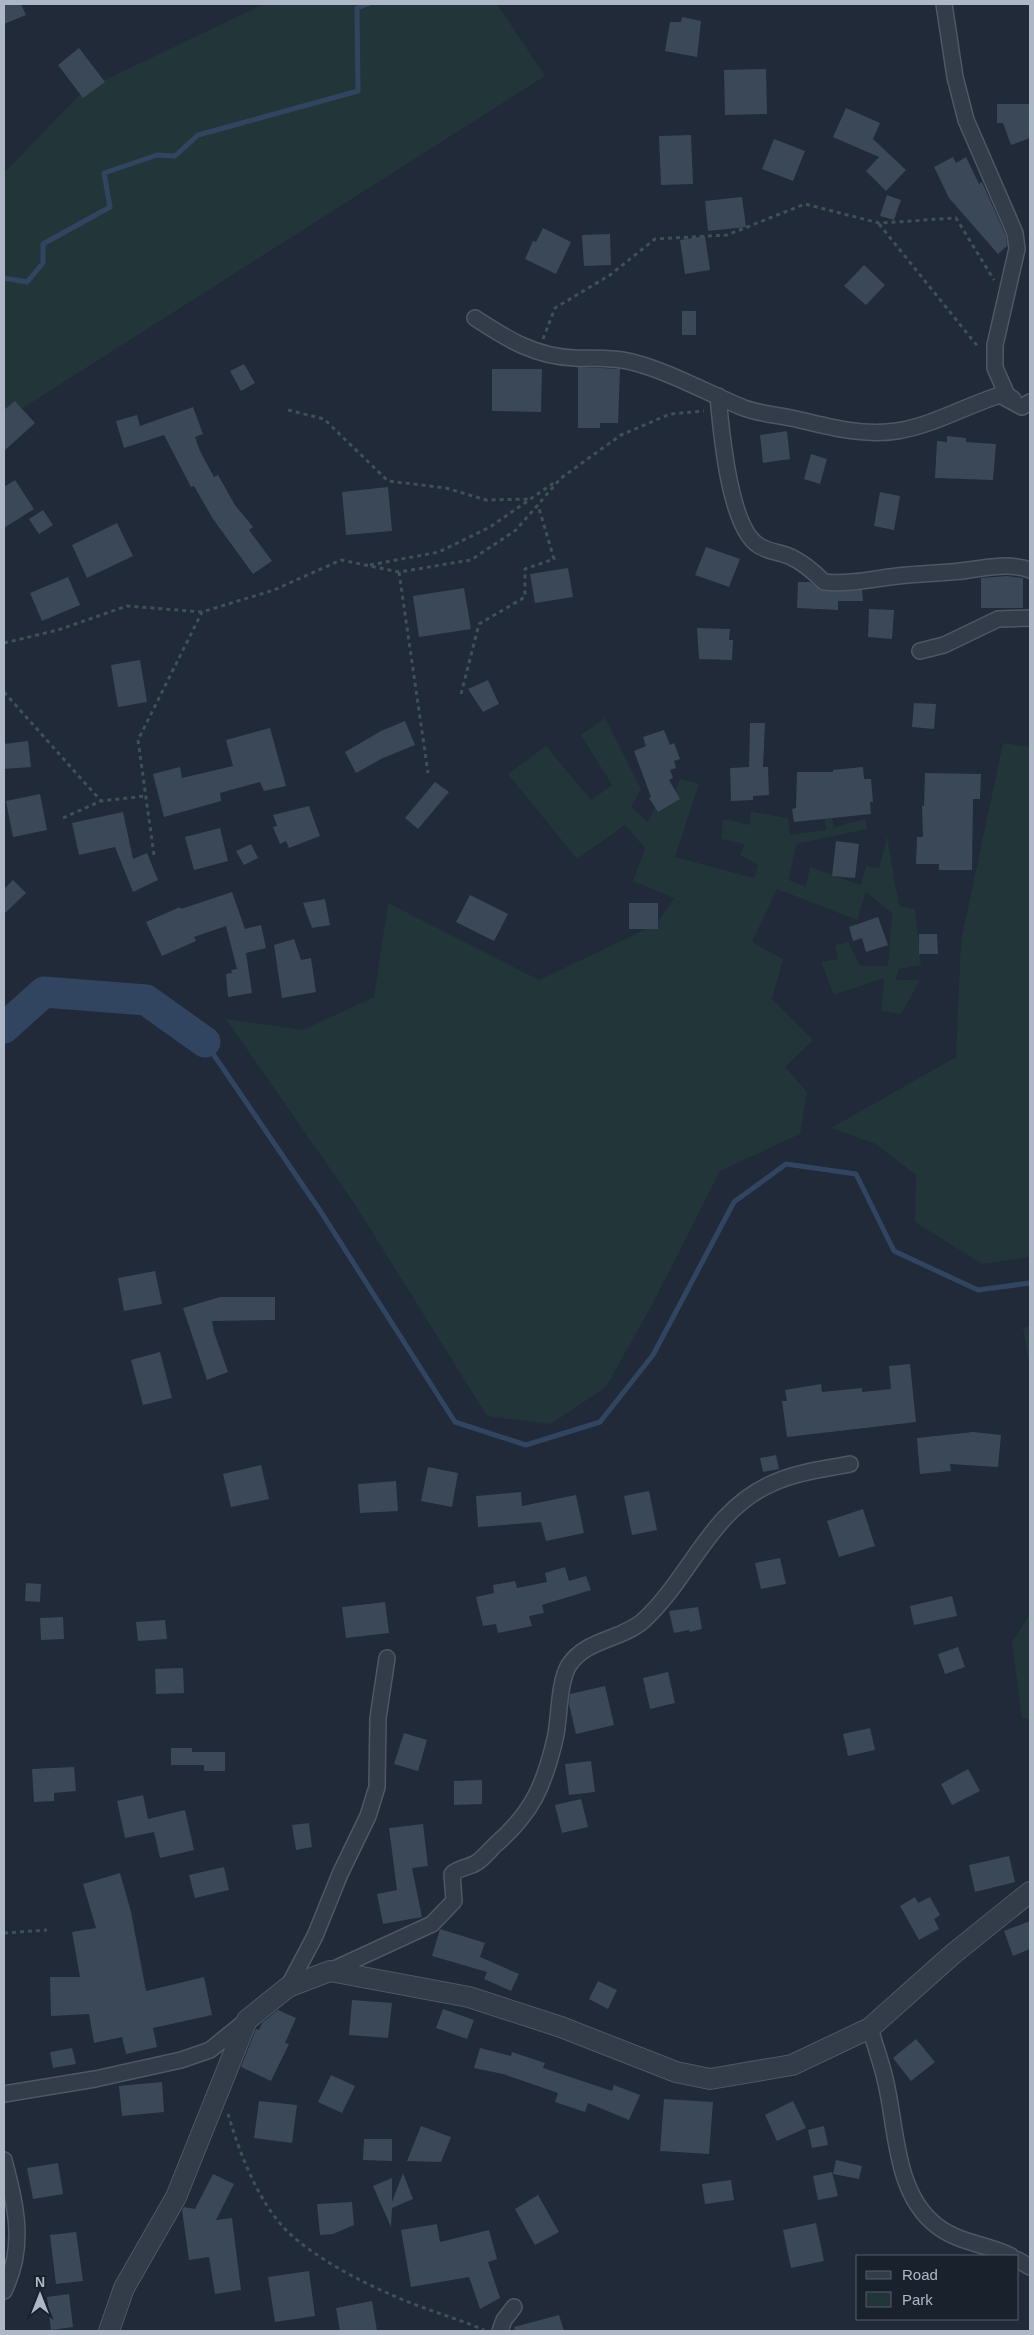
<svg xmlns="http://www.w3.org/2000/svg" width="1034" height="2335" font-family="Arial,sans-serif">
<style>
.green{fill:#223639}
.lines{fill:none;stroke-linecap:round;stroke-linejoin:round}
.stream{stroke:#324560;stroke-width:5}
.river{stroke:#324560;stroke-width:31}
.building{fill:#3b4858}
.minor-casing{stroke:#4e5763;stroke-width:18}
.tertiary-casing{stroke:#4e5763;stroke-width:22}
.path{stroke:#3c5254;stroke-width:3;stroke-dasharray:4 4;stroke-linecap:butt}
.minor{stroke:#333c49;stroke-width:15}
.tertiary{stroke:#333c49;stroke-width:20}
</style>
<rect width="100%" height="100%" fill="#202a38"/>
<g class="green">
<polygon points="264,4 497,4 545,76 4,420 4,173 84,90"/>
<polygon points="605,718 641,789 631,807 648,822 657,803 670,806 680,779 699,784 675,857 754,878 758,865 740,855 745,844 721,839 723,819 750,825 751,812 788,818 790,835 826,830 823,804 829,802 834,827 865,819 867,829 796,844 789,880 806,887 810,867 861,885 866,866 879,868 887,836 899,906 915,909 921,965 899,969 895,980 920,980 901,1014 881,1011 884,978 834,995 821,962 838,959 835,945 848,942 860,966 888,966 892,913 866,892 857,920 777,889 752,942 783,959 772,999 813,1040 785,1067 807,1092 800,1134 720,1171 653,1303 606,1387 551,1424 487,1416 354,1203 226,1019 303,1030 374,997 388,903 539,980 657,924 674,898 633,881 645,848 625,825 577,859 508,774 546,746 591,800 612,785 581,735"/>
<polygon points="1003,743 1030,747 1030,1257 982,1264 915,1222 916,1175 876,1144 831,1128 956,1057 961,941"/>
<polygon points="1030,1326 1030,1366 1023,1328"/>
<polygon points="1030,1614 1030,1719 1022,1718 1012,1643"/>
</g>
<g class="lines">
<g class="stream">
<polyline points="4,278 27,282 43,263 43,244 110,207 104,173 157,155 175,156 198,135 358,91 357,8 368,4"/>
<polyline points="205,1042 321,1212 455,1422 526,1445 600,1422 653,1355 734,1202 786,1164 856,1174 894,1251 978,1290 1030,1283"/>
</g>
<polyline class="river" points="4,1028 44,992 146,1000 205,1042"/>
</g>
<g class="building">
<polygon points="4,4 21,4 26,15 4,24"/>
<polygon points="682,17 701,21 697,57 665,51 670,22 681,22"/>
<polygon points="79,48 105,82 83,98 58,65"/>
<polygon points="766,69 767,114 725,115 724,70"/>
<polygon points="997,104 1030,104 1030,138 1011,145 1003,123 997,123"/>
<polygon points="846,108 880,123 873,139 906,170 886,191 866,171 879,157 833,137"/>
<polygon points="691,135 693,184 661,185 659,136"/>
<polygon points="774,139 805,151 793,181 762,169"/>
<polygon points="953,157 956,163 966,157 979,184 982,182 1006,236 1007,246 998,254 949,198 934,167"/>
<polygon points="887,195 901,200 894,220 880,216"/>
<polygon points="742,197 746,227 708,231 705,201"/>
<polygon points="543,228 571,242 556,274 525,259 533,241 536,242"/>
<polygon points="610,234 611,265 584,266 582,235"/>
<polygon points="705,236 710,270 685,274 680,240"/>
<polygon points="864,265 885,285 866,305 844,286"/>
<rect x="682" y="311" width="14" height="24"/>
<polygon points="244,364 255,383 241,391 230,371"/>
<polygon points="578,367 620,369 618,423 600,423 600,428 578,428"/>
<polygon points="492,369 542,369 541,412 492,411"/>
<polygon points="15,401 35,423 4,451 4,410"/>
<polygon points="193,407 203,434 195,437 200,451 214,477 218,475 235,505 253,527 249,530 272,561 253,574 213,519 194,486 191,487 164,435 124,448 116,421 137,415 140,426"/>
<polygon points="787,431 790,459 763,463 760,435"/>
<polygon points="947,436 966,438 966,442 996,444 993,480 935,478 937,441 947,442"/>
<polygon points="811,454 827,459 820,484 804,479"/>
<polygon points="15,480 34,509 4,528 4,487"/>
<polygon points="388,487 392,531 346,535 342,492"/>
<polygon points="880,492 900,496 894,530 874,526"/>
<polygon points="43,510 53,525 39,534 29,519"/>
<polygon points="117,523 133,556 87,578 72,545"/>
<polygon points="706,547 740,559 729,587 695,575"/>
<polygon points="568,568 573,597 535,603 530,574"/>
<polygon points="1007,576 1023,578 1023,608 981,608 981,578"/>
<polygon points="68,577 80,605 42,621 30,593"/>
<polygon points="798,582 810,582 823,591 862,590 863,601 838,601 838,610 797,608"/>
<polygon points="464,588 471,629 419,637 413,596"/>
<polygon points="869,609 894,610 892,639 868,637"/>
<polygon points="697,628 730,629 729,640 733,640 732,660 699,659"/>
<polygon points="140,660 147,702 118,707 111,665"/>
<polygon points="488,680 499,704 483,712 468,689"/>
<polygon points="914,703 936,704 934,729 912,727"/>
<polygon points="405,721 415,745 383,758 356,773 345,752 381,731"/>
<polygon points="750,723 765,723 763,767 768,767 769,795 753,796 753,800 731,801 730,768 749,767"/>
<polygon points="270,728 286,786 264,791 260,782 220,793 221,801 164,817 153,774 180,767 182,778 233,766 226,740"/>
<polygon points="664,730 670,745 674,743 680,759 674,761 676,768 670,770 673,778 669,780 680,799 658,812 649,798 651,797 634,751 646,746 643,737"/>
<polygon points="28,741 31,767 4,769 4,744"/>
<polygon points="863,767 864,779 871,779 873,802 870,802 871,814 794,822 792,809 796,808 797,772 833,772 833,770"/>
<polygon points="925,773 981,774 980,799 973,799 972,870 939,870 939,864 916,864 917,837 923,837 922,806 924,806"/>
<polygon points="435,782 449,792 418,829 405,818"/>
<polygon points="40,794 47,830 13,837 6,801"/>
<polygon points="309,806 320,836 289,848 286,841 280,844 273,827 277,826 273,815"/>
<polygon points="123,812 133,859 147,853 158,880 133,892 115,847 79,855 72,823"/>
<polygon points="220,828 228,861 194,870 185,837"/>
<polygon points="836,841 859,844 855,878 832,876"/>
<polygon points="251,844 258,858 244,865 236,851"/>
<polygon points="13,880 26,893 4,914 4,889"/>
<polygon points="232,892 245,929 261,925 266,948 246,953 252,993 228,997 226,974 232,973 231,970 237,969 226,926 194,937 196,941 162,956 146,922 180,907 181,909"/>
<polygon points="470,895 508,914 494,941 456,922"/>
<polygon points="325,899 330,925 312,928 303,903"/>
<rect x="629" y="903" width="29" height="26"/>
<polygon points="878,917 888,945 866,952 862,938 853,941 849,927"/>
<polygon points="919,934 937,934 938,954 919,954"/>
<polygon points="294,939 301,960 311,958 316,992 282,998 274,945"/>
<polygon points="155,1271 162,1304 124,1311 118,1278"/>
<polygon points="220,1297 275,1297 275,1320 212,1321 214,1332 228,1372 207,1380 183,1308"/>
<polygon points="160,1352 172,1398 143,1405 131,1360"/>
<polygon points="910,1364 916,1422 787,1437 782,1401 787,1401 785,1390 821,1384 822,1392 862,1388 862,1392 891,1389 889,1366"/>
<polygon points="973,1432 1001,1435 998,1467 950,1464 951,1471 920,1474 917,1438"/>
<polygon points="776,1455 779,1469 763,1472 760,1458"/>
<polygon points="261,1465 269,1499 231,1507 223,1474"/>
<polygon points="428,1467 458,1473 452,1507 421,1501"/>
<polygon points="396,1481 398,1511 360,1513 358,1484"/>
<polygon points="649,1491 657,1530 632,1535 624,1496"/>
<polygon points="521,1492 522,1506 576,1495 584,1533 546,1541 541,1522 478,1527 476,1496"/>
<polygon points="863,1509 875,1546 839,1557 827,1521"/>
<polygon points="780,1558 786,1584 761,1589 755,1563"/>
<polygon points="565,1567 569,1581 586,1576 591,1590 542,1605 544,1613 529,1616 532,1626 498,1633 496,1624 483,1626 476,1597 494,1593 493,1585 515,1581 517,1588 547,1582 545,1573"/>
<polygon points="26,1583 41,1584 40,1602 25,1601"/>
<polygon points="952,1596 957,1616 914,1625 910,1606"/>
<polygon points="385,1602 389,1633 346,1638 342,1607"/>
<polygon points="698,1607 702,1629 690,1632 689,1630 674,1633 669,1611"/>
<polygon points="63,1617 64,1639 41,1640 40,1618"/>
<polygon points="165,1620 167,1639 138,1641 136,1622"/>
<polygon points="958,1647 965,1667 945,1674 938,1654"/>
<polygon points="183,1668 184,1693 156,1694 155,1669"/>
<polygon points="668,1672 675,1703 650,1709 643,1678"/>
<polygon points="605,1686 614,1725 576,1734 569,1704 570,1694"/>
<polygon points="870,1728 875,1750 848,1756 843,1734"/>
<polygon points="404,1733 427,1740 418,1771 394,1764"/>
<polygon points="171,1748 192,1748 192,1752 225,1752 225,1771 204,1771 204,1765 171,1765"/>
<polygon points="591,1761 595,1792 569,1795 565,1764"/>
<polygon points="74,1767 76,1791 54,1793 54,1801 34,1802 32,1769"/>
<polygon points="968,1769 980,1791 952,1805 941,1784"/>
<polygon points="482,1780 482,1804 454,1805 454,1781"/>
<polygon points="143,1795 148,1819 185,1810 194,1850 160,1858 154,1832 125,1838 117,1801"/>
<polygon points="581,1799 588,1827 562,1833 555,1805"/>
<polygon points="309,1823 312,1847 296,1850 292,1825"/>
<polygon points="423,1824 428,1866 412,1868 422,1917 383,1924 377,1894 397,1890 389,1828"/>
<polygon points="1009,1856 1015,1882 975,1892 969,1865"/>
<polygon points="224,1867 229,1890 195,1898 189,1875"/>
<polygon points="120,1873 131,1912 146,1991 204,1977 212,2015 153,2028 157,2047 126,2054 122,2037 94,2043 89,2014 51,2016 50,1977 80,1977 72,1932 96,1928 83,1884"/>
<polygon points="915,1897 918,1903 930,1897 940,1915 934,1919 939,1929 919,1940 900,1906"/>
<polygon points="1030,1921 1030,1949 1013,1956 1004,1931"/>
<polygon points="440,1929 485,1943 480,1957 519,1974 511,1991 484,1979 487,1972 432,1956"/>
<polygon points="598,1981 617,1990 608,2009 589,1999"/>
<polygon points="352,2000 392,2003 388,2038 349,2035"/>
<polygon points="443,2009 474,2020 467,2039 436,2028"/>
<polygon points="278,2010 296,2018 285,2043 289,2044 271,2081 241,2067 256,2029 259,2030 262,2023"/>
<polygon points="916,2039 935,2062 911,2081 893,2058"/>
<polygon points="72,2048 76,2064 53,2068 50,2052"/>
<polygon points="480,2048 511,2056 512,2052 545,2063 543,2068 612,2091 614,2085 640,2095 629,2120 588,2103 585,2112 555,2102 558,2093 503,2074 474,2068"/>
<polygon points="331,2075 355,2086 342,2113 318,2102"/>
<polygon points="162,2082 164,2112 122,2116 119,2086"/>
<polygon points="664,2099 713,2102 709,2154 660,2151"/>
<polygon points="259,2101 297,2105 292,2143 254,2138"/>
<polygon points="793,2101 806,2128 777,2141 765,2115"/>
<polygon points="421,2126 451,2137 441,2162 407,2161"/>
<polygon points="824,2126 828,2145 812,2148 808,2130"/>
<polygon points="364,2139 392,2139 392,2161 363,2160"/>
<polygon points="836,2160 862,2166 859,2179 833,2174"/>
<polygon points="58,2163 63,2194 33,2199 27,2168"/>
<polygon points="832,2172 838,2196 818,2200 813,2176"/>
<polygon points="403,2173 413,2199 392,2208 391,2227 373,2186 392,2178 392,2202"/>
<polygon points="213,2174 234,2184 216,2220 232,2218 241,2290 215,2294 209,2257 189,2260 182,2210 184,2207 195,2209"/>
<polygon points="731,2180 734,2200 705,2204 702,2184"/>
<polygon points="538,2195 559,2232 535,2245 515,2209"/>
<polygon points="352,2202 354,2225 333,2234 320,2235 317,2204"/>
<polygon points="816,2223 824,2261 791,2268 783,2230"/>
<polygon points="437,2224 440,2242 489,2230 497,2259 488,2262 500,2298 480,2309 469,2277 411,2287 401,2230"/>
<polygon points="76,2232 83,2281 56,2284 50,2235"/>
<polygon points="309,2271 315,2316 275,2322 268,2277"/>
<polygon points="69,2294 73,2327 51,2330 47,2297"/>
<polygon points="372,2301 377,2331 340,2331 336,2308"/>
<polygon points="559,2315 564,2331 515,2331 514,2327"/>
</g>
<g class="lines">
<defs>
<g id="minor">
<polyline points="944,4 955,77 966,120 1015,233 1017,249 995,345 995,368 1007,395 1013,399"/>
<path d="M475 318C507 339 536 357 575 358 595 359 613 357 632 362 671 372 707 393 744 408 760 414 779 415 796 419 829 427 862 436 897 431 934 425 965 406 1000 395L1022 407 1030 402"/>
<path d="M718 396C721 430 729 526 758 545 768 552 780 552 791 557 804 563 814 572 824 582 852 585 880 577 908 575 928 573 949 573 969 570 988 567 1011 563 1030 570"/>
<polyline points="920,651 944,645 998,619 1030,618"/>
<path d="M330 1971 432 1924 454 1901 452 1874C460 1867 468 1868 476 1863 483 1859 489 1851 495 1845 532 1813 544 1786 555 1739 560 1718 558 1683 569 1665 586 1639 621 1640 643 1621 691 1577 710 1510 773 1483 797 1472 825 1469 850 1464"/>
<polyline points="288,1987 315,1936 340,1874 368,1816 377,1787 378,1718 387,1658"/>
<path d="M870 2028C875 2046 882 2064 886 2083 897 2131 895 2194 937 2226 959 2243 987 2244 1011 2256"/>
<polyline points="4,2094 95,2079 181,2060 210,2050 247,2020"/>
<path d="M4 2160C16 2206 26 2246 4 2291"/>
<polyline points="1018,2260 1030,2267"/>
<polyline points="500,2331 504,2320 514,2307"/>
</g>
<polyline id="tertiary" points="109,2331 124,2288 176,2197 247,2020 288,1987 330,1971 469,1997 561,2027 676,2072 710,2079 792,2065 870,2028 953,1954 1030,1892"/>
</defs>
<use href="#minor" class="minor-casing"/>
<use href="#tertiary" class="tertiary-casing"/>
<g class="path">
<polyline points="879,224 979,348"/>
<polyline points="543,339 555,308 610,275 655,239 727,235 805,204 879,223 956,218 994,280"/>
<polyline points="288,410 324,419 388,481 446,488 486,500 531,499"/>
<polyline points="370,565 439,552 490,527 555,482"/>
<polyline points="399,572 428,773"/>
<polyline points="4,643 58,630 127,606 202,612 274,590 341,560 399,572 471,560 516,530 561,478 621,435 670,414 704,411"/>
<polyline points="4,692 101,801"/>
<polyline points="461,694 479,624 525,597 525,569 554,559 538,505"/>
<polyline points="63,818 101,801 146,796"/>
<polyline points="154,855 138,740 202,612"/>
<polyline points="4,1933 47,1930"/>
<path d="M228 2114C240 2154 258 2202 288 2232 314 2257 359 2281 392 2295 422 2309 454 2317 484 2330"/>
</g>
<use href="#minor" class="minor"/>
<use href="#tertiary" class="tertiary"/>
</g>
<rect width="1034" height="2335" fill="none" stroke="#aeb7c5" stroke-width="10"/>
<rect x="856" y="2255" width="162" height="65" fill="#19212d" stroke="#555d6a"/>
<rect x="866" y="2271" width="25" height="8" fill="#333c49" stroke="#555d6a"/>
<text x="902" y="2280" font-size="15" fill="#aeb7c5">Road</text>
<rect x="866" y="2292" width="25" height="15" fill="#223639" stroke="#555d6a"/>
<text x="902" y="2305" font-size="15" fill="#aeb7c5">Park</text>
<g transform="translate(40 2295)" stroke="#19212d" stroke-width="4" paint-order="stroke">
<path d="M0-4L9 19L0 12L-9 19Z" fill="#aeb7c5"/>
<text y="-8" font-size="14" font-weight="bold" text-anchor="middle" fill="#aeb7c5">N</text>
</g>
</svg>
